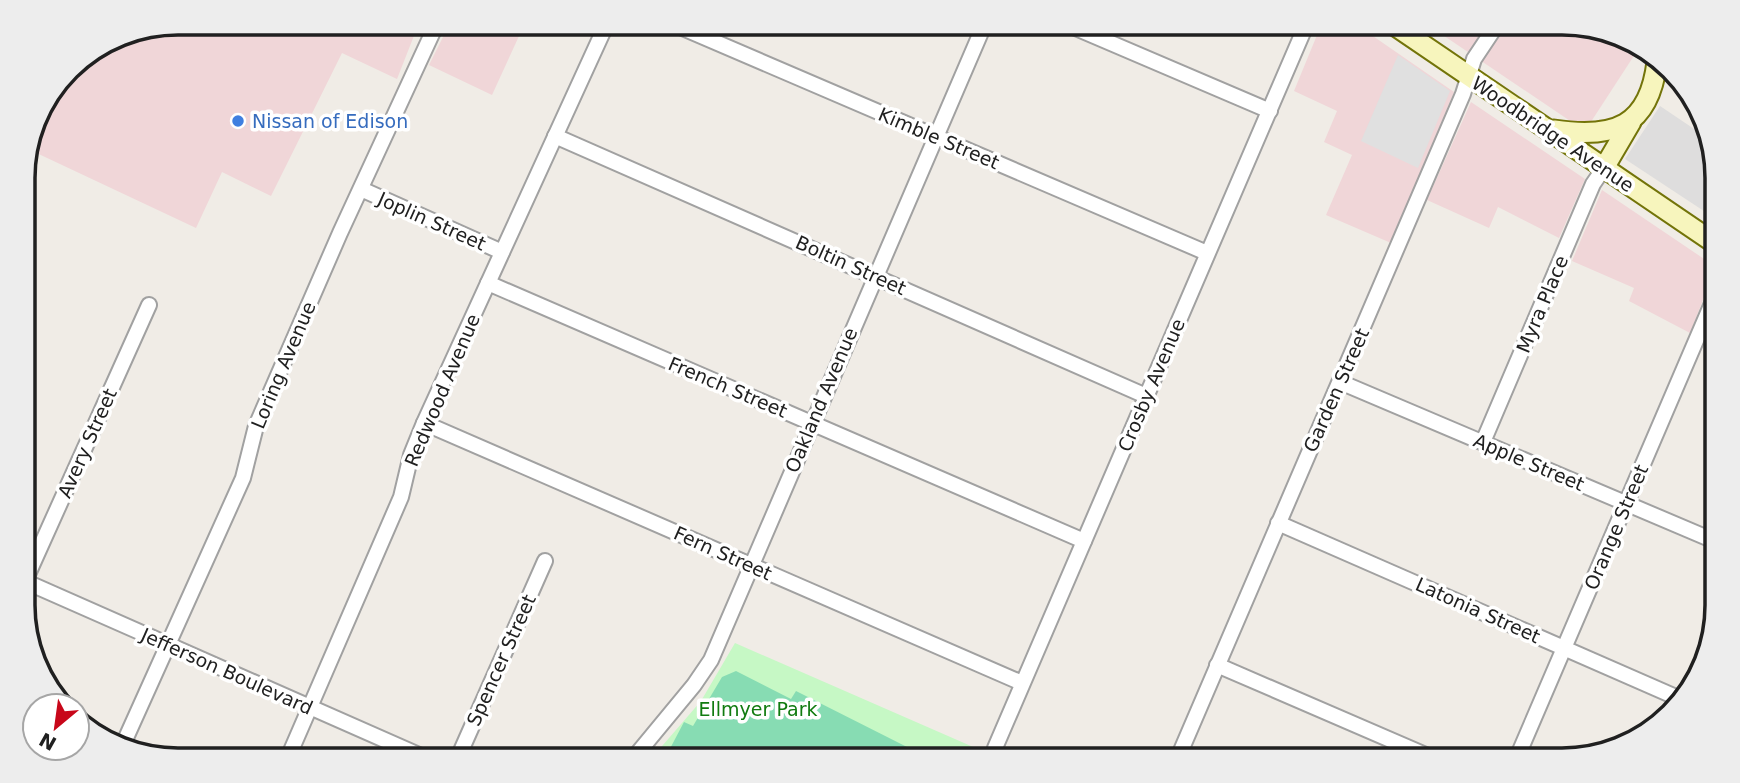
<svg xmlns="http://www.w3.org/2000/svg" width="1740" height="783" font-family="'DejaVu Sans',sans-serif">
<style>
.residential{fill:#dedddd}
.commercial{fill:#f0d6d8}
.park{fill:#c6f8c5}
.pitch{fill:#87dcb3}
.parking{fill:#e0e0e0}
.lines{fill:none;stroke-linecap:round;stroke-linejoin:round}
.street-casing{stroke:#a1a1a1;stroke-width:18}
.secondary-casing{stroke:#737409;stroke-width:23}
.street{stroke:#fff;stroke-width:14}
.secondary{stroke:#f7f5bd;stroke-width:19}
.shop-dot{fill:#3f7fe0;stroke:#fff;stroke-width:2.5}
.labels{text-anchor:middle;stroke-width:7;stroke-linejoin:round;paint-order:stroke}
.shop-label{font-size:19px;fill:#366cbe;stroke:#fff;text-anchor:start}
.street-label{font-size:19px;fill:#202020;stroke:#fff}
.park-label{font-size:19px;fill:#117b10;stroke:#fff}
.rim{fill:none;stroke:#202020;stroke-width:3.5}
</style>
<rect width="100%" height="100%" fill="#f0ece6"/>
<polygon class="residential" points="1660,106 1709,139 1716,157 1716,219 1625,159"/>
<g class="commercial">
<polygon points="178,23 419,23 397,79 342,53 271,196 222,172 196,228 28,149 39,109 75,61 119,34"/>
<polygon points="450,23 525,23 492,95 429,65"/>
<polygon points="1322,23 1354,23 1454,92 1391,243 1326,215 1352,155 1324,142 1337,111 1294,91"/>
<polygon points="1425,23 1562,23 1622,35 1639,48 1585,131"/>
<polygon points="1471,102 1585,179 1559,238 1498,207 1489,228 1427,200"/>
<polygon points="1602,190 1716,267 1690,333 1629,301 1634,288 1572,261"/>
</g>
<polygon class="park" points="735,643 1003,760 650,760 701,701"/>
<polygon class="pitch" points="736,671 791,699 796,691 909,748 902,760 664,760 684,722 693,726 722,677"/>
<polygon class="parking" points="1398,55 1450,91 1418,168 1361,141"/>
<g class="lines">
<defs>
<g id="street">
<polyline points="671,23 1207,253"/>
<polyline points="1064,23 1270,111"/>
<polyline points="555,136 1146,396"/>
<polyline points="361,189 502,252"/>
<polyline points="488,283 1084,541"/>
<polyline points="1340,382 1717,542"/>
<polyline points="424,423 1022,683"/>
<polyline points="1483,442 1593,184 1604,168"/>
<polyline points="1278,523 1678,698"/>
<polyline points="24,581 430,760"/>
<polyline points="25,581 149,305"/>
<polyline points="1217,665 1437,760"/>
<polyline points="995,748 1307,23"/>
<polyline points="121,749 243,478 256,426 340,233 437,23"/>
<polyline points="287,760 401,497 411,455 424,423 607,23"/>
<polyline points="457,760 545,561"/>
<polyline points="632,760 694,685 711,660 985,23"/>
<polyline points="1177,760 1463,94 1474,59 1498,23"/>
<polyline points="1516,760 1716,294"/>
</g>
<g id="secondary">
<polyline points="1391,23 1716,244"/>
<path d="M1554 130C1614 139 1649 127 1657 62"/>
<polyline points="1604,168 1631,122"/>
</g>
</defs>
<use href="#street" class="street-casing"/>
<use href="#secondary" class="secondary-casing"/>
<use href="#street" class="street"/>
<use href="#secondary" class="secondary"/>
</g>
<circle class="shop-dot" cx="238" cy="121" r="7"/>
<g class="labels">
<g class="shop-label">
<text x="252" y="128">Nissan of Edison</text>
</g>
<g class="street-label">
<text transform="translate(1553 134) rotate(34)" y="7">Woodbridge Avenue</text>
<text transform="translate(939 138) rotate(23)" y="7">Kimble Street</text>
<text transform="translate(432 221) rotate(24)" y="7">Joplin Street</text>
<text transform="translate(851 265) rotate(24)" y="7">Boltin Street</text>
<text transform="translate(1542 304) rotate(-67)" y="7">Myra Place</text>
<text transform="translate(283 365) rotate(-67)" y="7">Loring Avenue</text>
<text transform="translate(1151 385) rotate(-67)" y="7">Crosby Avenue</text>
<text transform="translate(728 387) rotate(23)" y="7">French Street</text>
<text transform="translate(442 390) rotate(-67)" y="7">Redwood Avenue</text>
<text transform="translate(1336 390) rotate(-66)" y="7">Garden Street</text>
<text transform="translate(821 400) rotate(-67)" y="7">Oakland Avenue</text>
<text transform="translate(87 443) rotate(-66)" y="7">Avery Street</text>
<text transform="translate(1529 462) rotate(23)" y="7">Apple Street</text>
<text transform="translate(1616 527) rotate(-67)" y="7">Orange Street</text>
<text transform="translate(723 553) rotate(24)" y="7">Fern Street</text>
<text transform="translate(1478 610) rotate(24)" y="7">Latonia Street</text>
<text transform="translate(501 660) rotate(-66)" y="7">Spencer Street</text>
<text transform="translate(227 671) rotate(24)" y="7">Jefferson Boulevard</text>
</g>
<g class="park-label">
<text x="758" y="716">Ellmyer Park</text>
</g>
</g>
<path d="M0 0H1740V783H0ZM178 35H1562A143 143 0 0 1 1705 178V605A143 143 0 0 1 1562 748H178A143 143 0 0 1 35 605V178A143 143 0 0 1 178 35Z" fill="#ededed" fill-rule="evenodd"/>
<path class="rim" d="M178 35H1562A143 143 0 0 1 1705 178V605A143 143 0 0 1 1562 748H178A143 143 0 0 1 35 605V178A143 143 0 0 1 178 35Z"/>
<g transform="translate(56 727) rotate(209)"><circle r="33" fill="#ffffff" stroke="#a6a6a6" stroke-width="2"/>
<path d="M0-5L12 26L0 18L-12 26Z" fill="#c8071a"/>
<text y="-10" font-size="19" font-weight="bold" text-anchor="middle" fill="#202020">N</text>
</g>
</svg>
